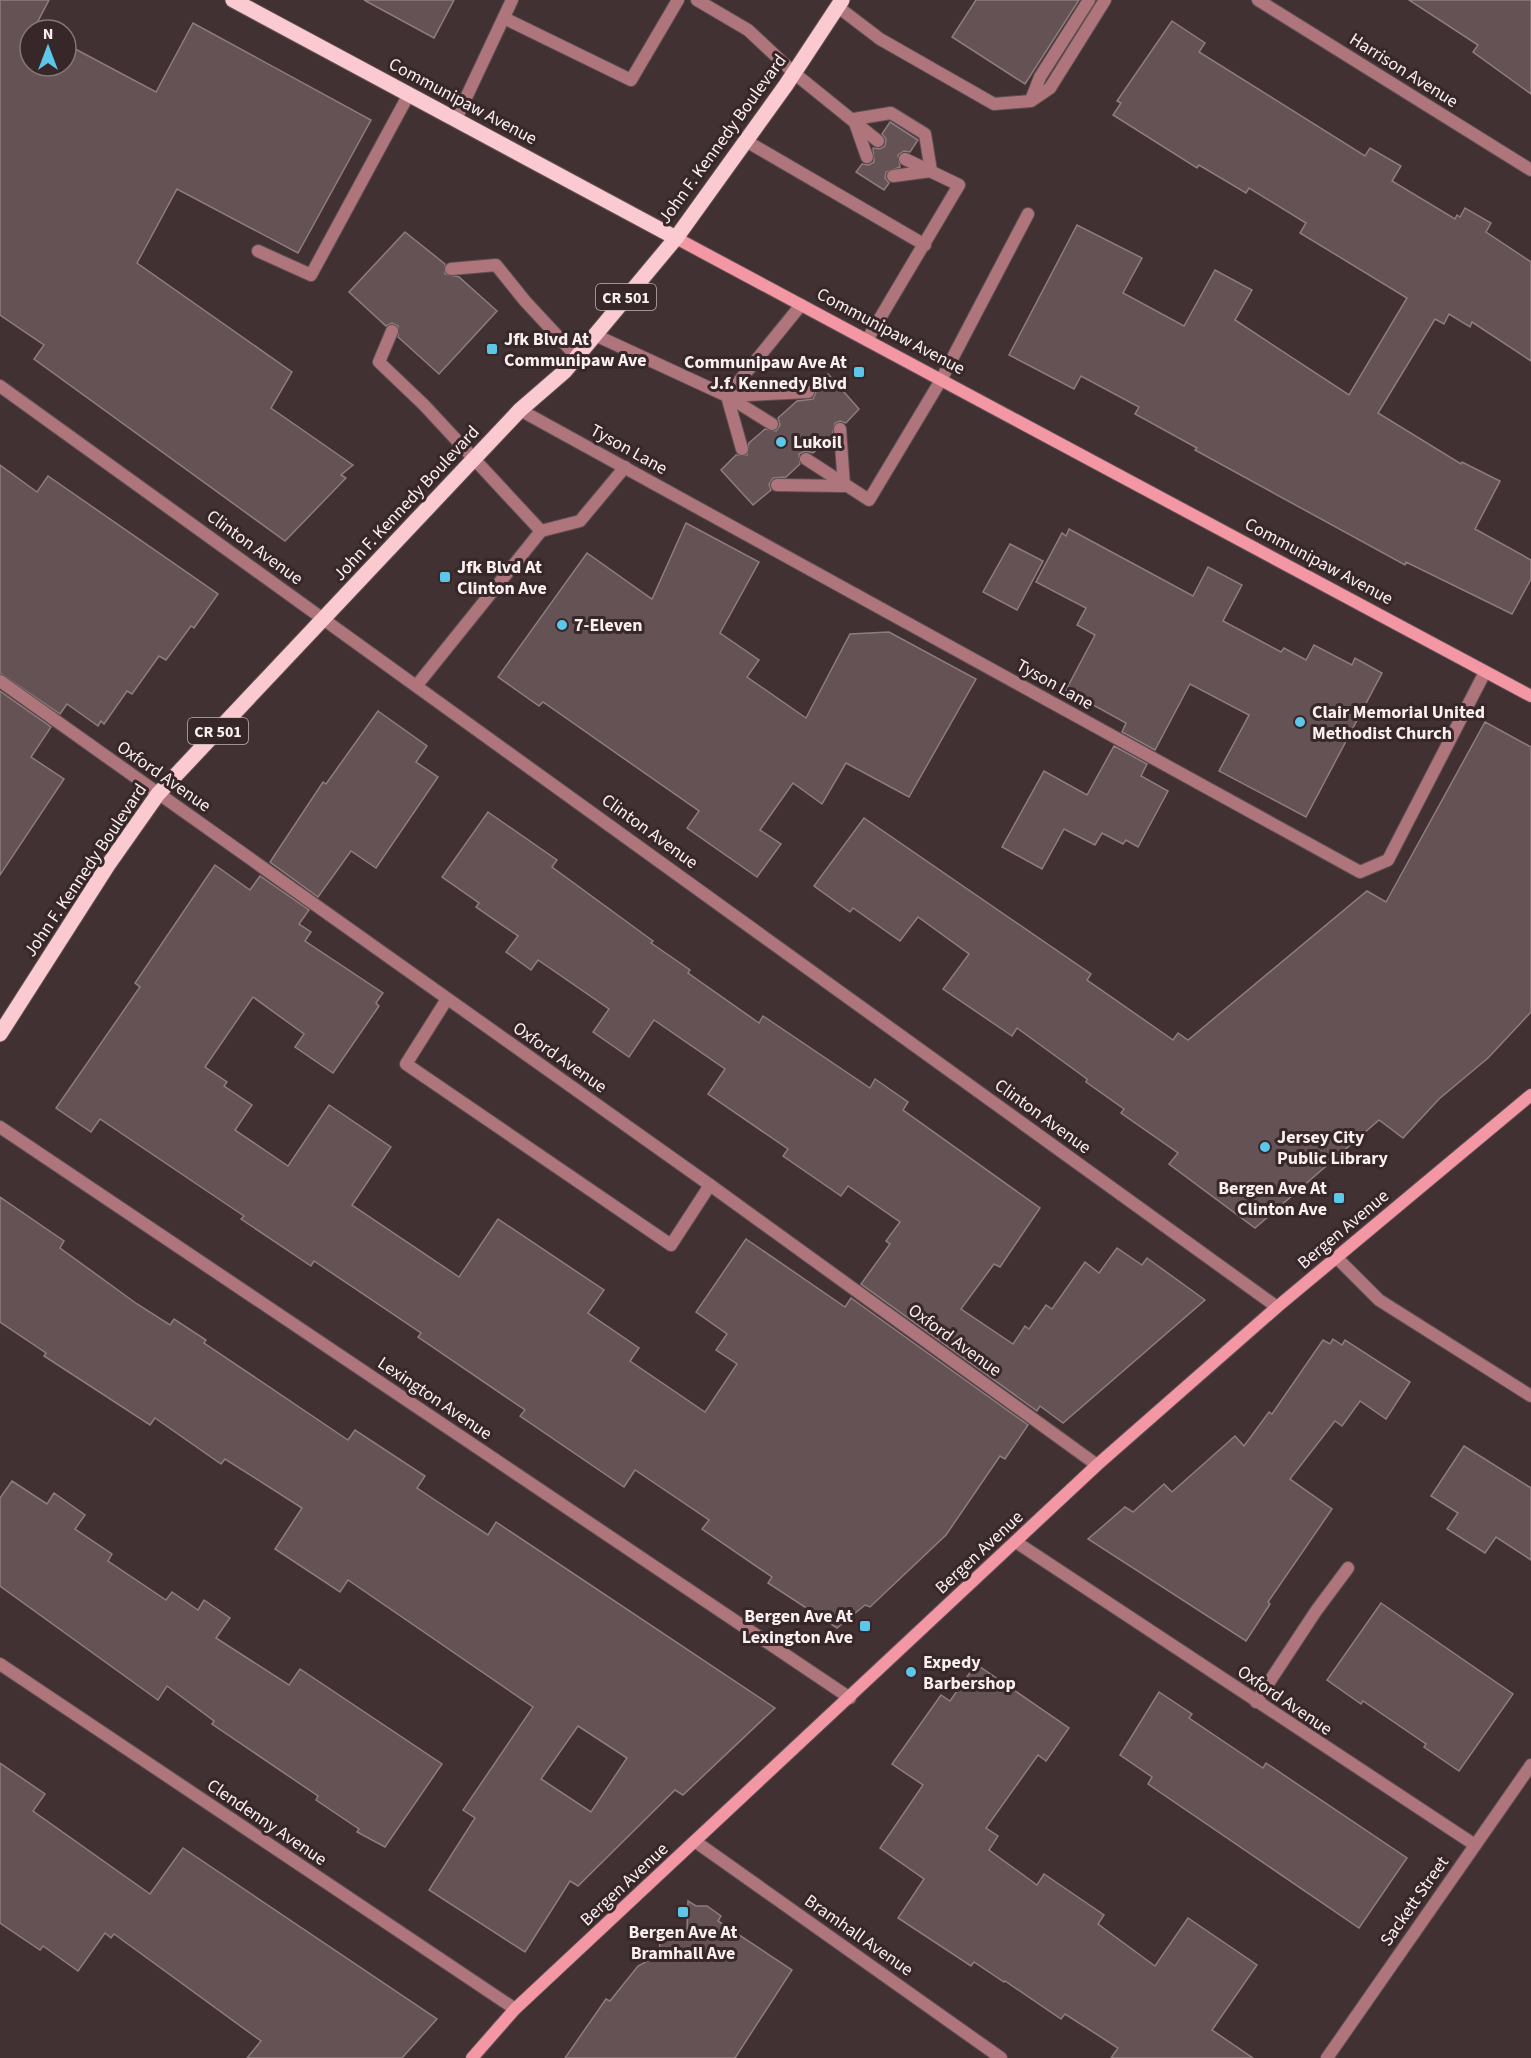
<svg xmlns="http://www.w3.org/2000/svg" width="1531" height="2058" font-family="'Source Sans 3',sans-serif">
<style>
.building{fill:#645254;stroke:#8f7c7e;stroke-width:1.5;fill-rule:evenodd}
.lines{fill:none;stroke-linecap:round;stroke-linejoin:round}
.lane-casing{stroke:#605051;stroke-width:14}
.street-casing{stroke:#605051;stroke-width:14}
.secondary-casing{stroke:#605051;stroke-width:14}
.primary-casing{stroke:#605051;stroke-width:17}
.lane{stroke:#af757d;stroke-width:12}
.street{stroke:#af757d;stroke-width:12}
.secondary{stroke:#f497a4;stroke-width:12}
.primary{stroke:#fbcad0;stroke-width:15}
.poi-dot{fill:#5cc7e8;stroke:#372729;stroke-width:2}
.labels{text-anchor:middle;stroke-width:6;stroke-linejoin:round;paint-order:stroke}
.shield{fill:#372729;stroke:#c0b4b5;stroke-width:1.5}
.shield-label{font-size:16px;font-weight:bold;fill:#fbf0f1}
.street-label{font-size:18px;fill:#fbf0f1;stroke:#372729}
.poi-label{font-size:18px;font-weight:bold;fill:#fbf0f1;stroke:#372729;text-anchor:start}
</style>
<rect width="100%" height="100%" fill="#423133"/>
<g class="building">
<polygon points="0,0 49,0 35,27 40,30 30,30 30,66 66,66 66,44 156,92 193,23 371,120 298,253 177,189 137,263 292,372 271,408 353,465 341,475 346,478 285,541 34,359 44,345 0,315"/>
<polygon points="364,0 454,0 434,38"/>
<polygon points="976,0 1079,0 1025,84 952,37"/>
<polygon points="1409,0 1531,0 1531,94 1473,52 1478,45"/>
<polygon points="1172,21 1205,43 1199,52 1365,156 1370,148 1401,166 1392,181 1455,219 1457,215 1460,217 1465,208 1491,223 1486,232 1531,262 1531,361 1472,322 1470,327 1449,314 1444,324 1435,319 1378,413 1461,464 1462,462 1500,481 1475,529 1531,560 1531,579 1512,614 1406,562 1405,565 1195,450 1197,448 1135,414 1139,407 1081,376 1074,389 1009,355 1077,225 1142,258 1123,293 1184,326 1215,270 1252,290 1235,320 1349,395 1407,298 1300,233 1306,223 1249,188 1246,193 1199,165 1197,168 1113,115 1121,103 1117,101"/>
<polygon points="890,122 918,140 910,152 904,151 898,155 900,167 886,172 885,178 889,183 884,190 856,172 862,164 869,165 874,162 873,148 880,149 885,146 886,139 882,134"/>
<polygon points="405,232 445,264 445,274 459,277 497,311 439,374 398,337 398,326 392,323 386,326 349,292"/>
<polygon points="828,374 859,409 846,423 840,421 835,423 832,436 813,453 806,451 799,454 800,464 786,477 773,478 769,484 771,490 753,505 721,470 736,455 747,455 749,443 765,429 776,431 780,425 778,418 797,401 813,399 816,392 814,386"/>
<polygon points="0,465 37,492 48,476 218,594 194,628 191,626 166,660 159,656 132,694 127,691 104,724 101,721 98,726 67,704 60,714 0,673"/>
<polygon points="686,523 759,562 720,633 759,660 747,677 806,718 850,634 889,632 976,679 909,797 846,763 822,804 793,783 760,830 781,844 757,877 687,828 699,811 543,702 539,706 498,677 587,553 652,599"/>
<polygon points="1069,529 1193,596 1208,567 1242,585 1223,621 1281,652 1284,648 1306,660 1314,645 1352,665 1355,658 1382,673 1306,817 1219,771 1249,715 1190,684 1155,750 1122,732 1126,723 1066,690 1095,635 1077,625 1086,608 1036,582 1062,533 1066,536"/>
<polygon points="1010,544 1043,561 1017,610 983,592"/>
<polygon points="0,691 51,727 31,757 64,779 0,875"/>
<polygon points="378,711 427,746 416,762 438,777 376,868 351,851 318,897 270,862 323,782 326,784"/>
<polygon points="1485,722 1531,747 1531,1012 1488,1058 1439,1099 1403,1138 1379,1120 1255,1228 1169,1164 1178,1153 1121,1113 1124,1109 1086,1082 1087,1079 1017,1028 1012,1036 943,989 969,954 918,917 900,941 853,908 850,912 814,886 864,818 1091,974 1087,980 1173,1040 1178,1033 1188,1040 1367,891 1386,902"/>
<polygon points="1114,746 1147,764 1141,776 1168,791 1138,847 1126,840 1123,844 1102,833 1095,845 1064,829 1042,869 1002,847 1044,771 1087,795"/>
<polygon points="488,812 557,860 552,867 653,941 651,943 690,970 688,973 759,1023 763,1016 870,1088 875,1079 908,1102 903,1110 1040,1208 1000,1267 994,1264 961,1309 1013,1344 1025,1326 1029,1329 1046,1305 1052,1309 1085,1262 1099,1273 1117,1248 1142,1265 1147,1258 1205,1300 1063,1423 1040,1406 1037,1411 861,1284 890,1244 886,1241 900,1222 848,1186 841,1196 783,1156 788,1149 708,1094 725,1069 654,1020 629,1057 593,1032 609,1009 538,960 531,970 506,952 518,936 476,907 479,903 442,877"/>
<polygon points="215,865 250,890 260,876 309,910 299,924 311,932 305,941 383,993 376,1003 379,1006 333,1073 295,1047 304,1034 253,997 205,1067 227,1082 224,1086 252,1105 235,1130 288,1166 329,1105 391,1147 352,1205 459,1277 498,1219 604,1290 588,1313 639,1348 630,1361 705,1412 737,1364 716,1350 727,1334 696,1312 746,1239 845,1307 851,1298 1028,1425 1005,1459 1000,1456 946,1535 870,1607 865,1605 837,1628 768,1583 772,1577 702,1529 709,1520 635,1470 624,1487 520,1416 525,1410 418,1337 421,1333 314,1261 311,1266 241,1219 244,1216 100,1119 91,1132 56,1108 140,987 135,983"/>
<path d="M0 1197 64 1241 60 1248 137 1304 170 1325 174 1319 206 1340 204 1343 348 1440 355 1430 425 1476 417 1488 453 1512 488 1535 496 1522 775 1708 683 1795 675 1790 578 1886 570 1881 525 1952 429 1890 475 1818 463 1810 533 1707 348 1580 340 1592 275 1549 302 1508 225 1459 221 1464 155 1418 150 1425 44 1356 46 1353 0 1322ZM578 1726 627 1758 591 1812 541 1779Z"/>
<polygon points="1333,1339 1342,1345 1345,1340 1410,1382 1386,1419 1360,1401 1342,1426 1335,1421 1290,1479 1332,1509 1268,1602 1270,1604 1246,1641 1088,1539 1125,1507 1133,1512 1164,1484 1172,1492 1235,1436 1244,1446 1269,1412 1272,1414 1323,1340 1330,1344"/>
<polygon points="1464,1446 1531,1488 1531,1560 1496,1537 1485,1553 1447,1529 1458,1513 1431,1496"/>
<polygon points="12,1481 47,1504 54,1493 85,1515 75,1529 112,1554 108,1561 166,1600 172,1592 198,1610 204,1600 230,1618 216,1638 289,1685 300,1669 442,1764 385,1847 357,1832 359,1829 316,1800 318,1796 212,1724 214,1721 167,1686 158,1700 0,1586 0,1498"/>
<polygon points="1381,1603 1513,1694 1459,1771 1424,1747 1426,1744 1363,1701 1361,1704 1327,1680"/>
<polygon points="976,1664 1069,1728 1046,1761 1038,1755 986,1828 998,1836 989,1850 1037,1885 1044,1874 1104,1915 1098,1924 1155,1966 1188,1918 1257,1965 1212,2030 1253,2058 1111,2058 1118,2048 1065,2014 1061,2019 1005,1981 1004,1982 974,1962 971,1966 898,1918 924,1879 880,1848 923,1785 892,1764 941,1695 950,1701"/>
<polygon points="1159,1692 1192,1714 1189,1718 1263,1768 1266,1763 1407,1858 1359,1928 1148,1784 1152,1777 1120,1755"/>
<polygon points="0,1763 45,1794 33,1811 150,1894 183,1848 437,2019 402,2058 247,2058 261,2041 114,1934 111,1938 105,1933 78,1971 43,1946 40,1950 0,1923"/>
<polygon points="688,1901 696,1906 707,1906 721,1916 718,1921 792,1970 735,2058 565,2058 606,1999 610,2001 638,1966 659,1955 660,1942 668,1933 687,1931"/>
</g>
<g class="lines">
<defs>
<g id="lane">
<polyline points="697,0 748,30 794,73 878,141"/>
<polyline points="838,7 880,39 994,104 1031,101 1050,88 1105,0"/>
<polyline points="504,18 631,80 678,0"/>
<polyline points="1031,100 1040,77 1089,0"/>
<polyline points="456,119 512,0"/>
<polyline points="854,119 891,113 925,134 931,171 893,176"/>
<polyline points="854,120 867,157"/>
<polyline points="746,141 925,245"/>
<polyline points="258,251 311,275 409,94"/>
<polyline points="451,269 496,265 525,301 577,357"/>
<polyline points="392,331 379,362 424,405 541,531 417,685"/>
<polyline points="595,335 727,396 772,424"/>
<polyline points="867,340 959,185 905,159"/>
<polyline points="727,396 801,305"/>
<polyline points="727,396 808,392"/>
<polyline points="727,396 742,449"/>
<polyline points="840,429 844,486"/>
<polyline points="806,459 869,500 941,380 1028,214"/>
<polyline points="777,485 844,486"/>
<polyline points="541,531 580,521 625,467"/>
<polyline points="447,999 406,1064 671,1245 710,1185"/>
<polyline points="1256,1702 1316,1611 1348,1568"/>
</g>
<g id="street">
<polyline points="1258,0 1531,170"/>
<polyline points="0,386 1277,1307"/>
<polyline points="520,410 1360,872 1388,860 1485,672"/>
<polyline points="0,681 710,1185 1097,1465"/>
<polyline points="0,1127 850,1698"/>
<polyline points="1336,1257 1379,1300 1531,1396"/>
<polyline points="1016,1542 1475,1845"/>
<polyline points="0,1664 515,2009"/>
<polyline points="696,1842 1001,2058"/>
<polyline points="1327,2058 1531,1765"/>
</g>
<g id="secondary">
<polyline points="676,238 1531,696"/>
<polyline points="472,2058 515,2009 1097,1465 1277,1307 1531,1095"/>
</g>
<g id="primary">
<polyline points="233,0 676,238"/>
<polyline points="0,1034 108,865 158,794 520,410 565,371 676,238 786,85 842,0"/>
</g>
</defs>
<use href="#lane" class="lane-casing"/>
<use href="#street" class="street-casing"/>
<use href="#secondary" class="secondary-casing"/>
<use href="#primary" class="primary-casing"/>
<use href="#lane" class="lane"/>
<use href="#street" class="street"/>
<use href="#secondary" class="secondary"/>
<use href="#primary" class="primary"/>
</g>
<g class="poi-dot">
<rect x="486" y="343" width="12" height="12" rx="3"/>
<rect x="853" y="366" width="12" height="12" rx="3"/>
<circle cx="781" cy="442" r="6"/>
<rect x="439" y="571" width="12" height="12" rx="3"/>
<circle cx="562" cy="625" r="6"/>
<circle cx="1300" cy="722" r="6"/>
<circle cx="1265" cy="1147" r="6"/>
<rect x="1333" y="1192" width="12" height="12" rx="3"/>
<rect x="859" y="1620" width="12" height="12" rx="3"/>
<circle cx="911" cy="1672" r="6"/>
<rect x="677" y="1906" width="12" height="12" rx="3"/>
</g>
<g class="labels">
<g class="shield">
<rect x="596" y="284" width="60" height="26" rx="4.5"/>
<rect x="188" y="718" width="60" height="26" rx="4.5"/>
</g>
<g class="shield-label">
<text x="626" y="303">CR 501</text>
<text x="218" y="737">CR 501</text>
</g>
<g class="street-label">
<text transform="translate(1404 70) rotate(32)" y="6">Harrison Avenue</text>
<text transform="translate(463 101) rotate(28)" y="6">Communipaw Avenue</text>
<text transform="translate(722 139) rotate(-54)" y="6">John F. Kennedy Boulevard</text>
<text transform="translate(891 331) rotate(28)" y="6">Communipaw Avenue</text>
<text transform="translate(629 449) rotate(29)" y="6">Tyson Lane</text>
<text transform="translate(406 503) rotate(-47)" y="6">John F. Kennedy Boulevard</text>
<text transform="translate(255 547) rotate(36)" y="6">Clinton Avenue</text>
<text transform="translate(1319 561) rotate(28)" y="6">Communipaw Avenue</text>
<text transform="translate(1055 684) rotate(29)" y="6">Tyson Lane</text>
<text transform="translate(164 776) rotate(35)" y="6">Oxford Avenue</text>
<text transform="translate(650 831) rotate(36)" y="6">Clinton Avenue</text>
<text transform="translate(85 870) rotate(-56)" y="6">John F. Kennedy Boulevard</text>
<text transform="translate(560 1057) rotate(35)" y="6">Oxford Avenue</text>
<text transform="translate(1043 1116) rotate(36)" y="6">Clinton Avenue</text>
<text transform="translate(1343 1229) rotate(-40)" y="6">Bergen Avenue</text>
<text transform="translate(955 1340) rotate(36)" y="6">Oxford Avenue</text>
<text transform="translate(435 1398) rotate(34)" y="6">Lexington Avenue</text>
<text transform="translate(979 1552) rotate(-43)" y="6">Bergen Avenue</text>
<text transform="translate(1285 1700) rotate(34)" y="6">Oxford Avenue</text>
<text transform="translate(267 1822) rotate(34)" y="6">Clendenny Avenue</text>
<text transform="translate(624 1884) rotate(-43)" y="6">Bergen Avenue</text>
<text transform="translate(1414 1901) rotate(-55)" y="6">Sackett Street</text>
<text transform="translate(859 1935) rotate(35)" y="6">Bramhall Avenue</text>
</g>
<g class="poi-label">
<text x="504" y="345">Jfk Blvd At<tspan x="504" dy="21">Communipaw Ave</tspan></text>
<text x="847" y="368" text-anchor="end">Communipaw Ave At<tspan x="847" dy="21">J.f. Kennedy Blvd</tspan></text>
<text x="793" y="448">Lukoil</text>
<text x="457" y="573">Jfk Blvd At<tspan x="457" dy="21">Clinton Ave</tspan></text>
<text x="574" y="631">7-Eleven</text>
<text x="1312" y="718">Clair Memorial United<tspan x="1312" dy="21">Methodist Church</tspan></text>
<text x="1277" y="1143">Jersey City<tspan x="1277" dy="21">Public Library</tspan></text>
<text x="1327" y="1194" text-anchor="end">Bergen Ave At<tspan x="1327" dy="21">Clinton Ave</tspan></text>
<text x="853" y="1622" text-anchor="end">Bergen Ave At<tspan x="853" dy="21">Lexington Ave</tspan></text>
<text x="923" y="1668">Expedy<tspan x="923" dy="21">Barbershop</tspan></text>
<text x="683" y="1938" text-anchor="middle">Bergen Ave At<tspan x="683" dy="21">Bramhall Ave</tspan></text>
</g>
</g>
<g transform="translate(48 48)"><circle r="28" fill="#372729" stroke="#857779" stroke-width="1.5"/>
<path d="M0-4.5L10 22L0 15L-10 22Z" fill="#5cc7e8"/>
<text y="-9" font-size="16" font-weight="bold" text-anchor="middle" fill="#fbf0f1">N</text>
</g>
</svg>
